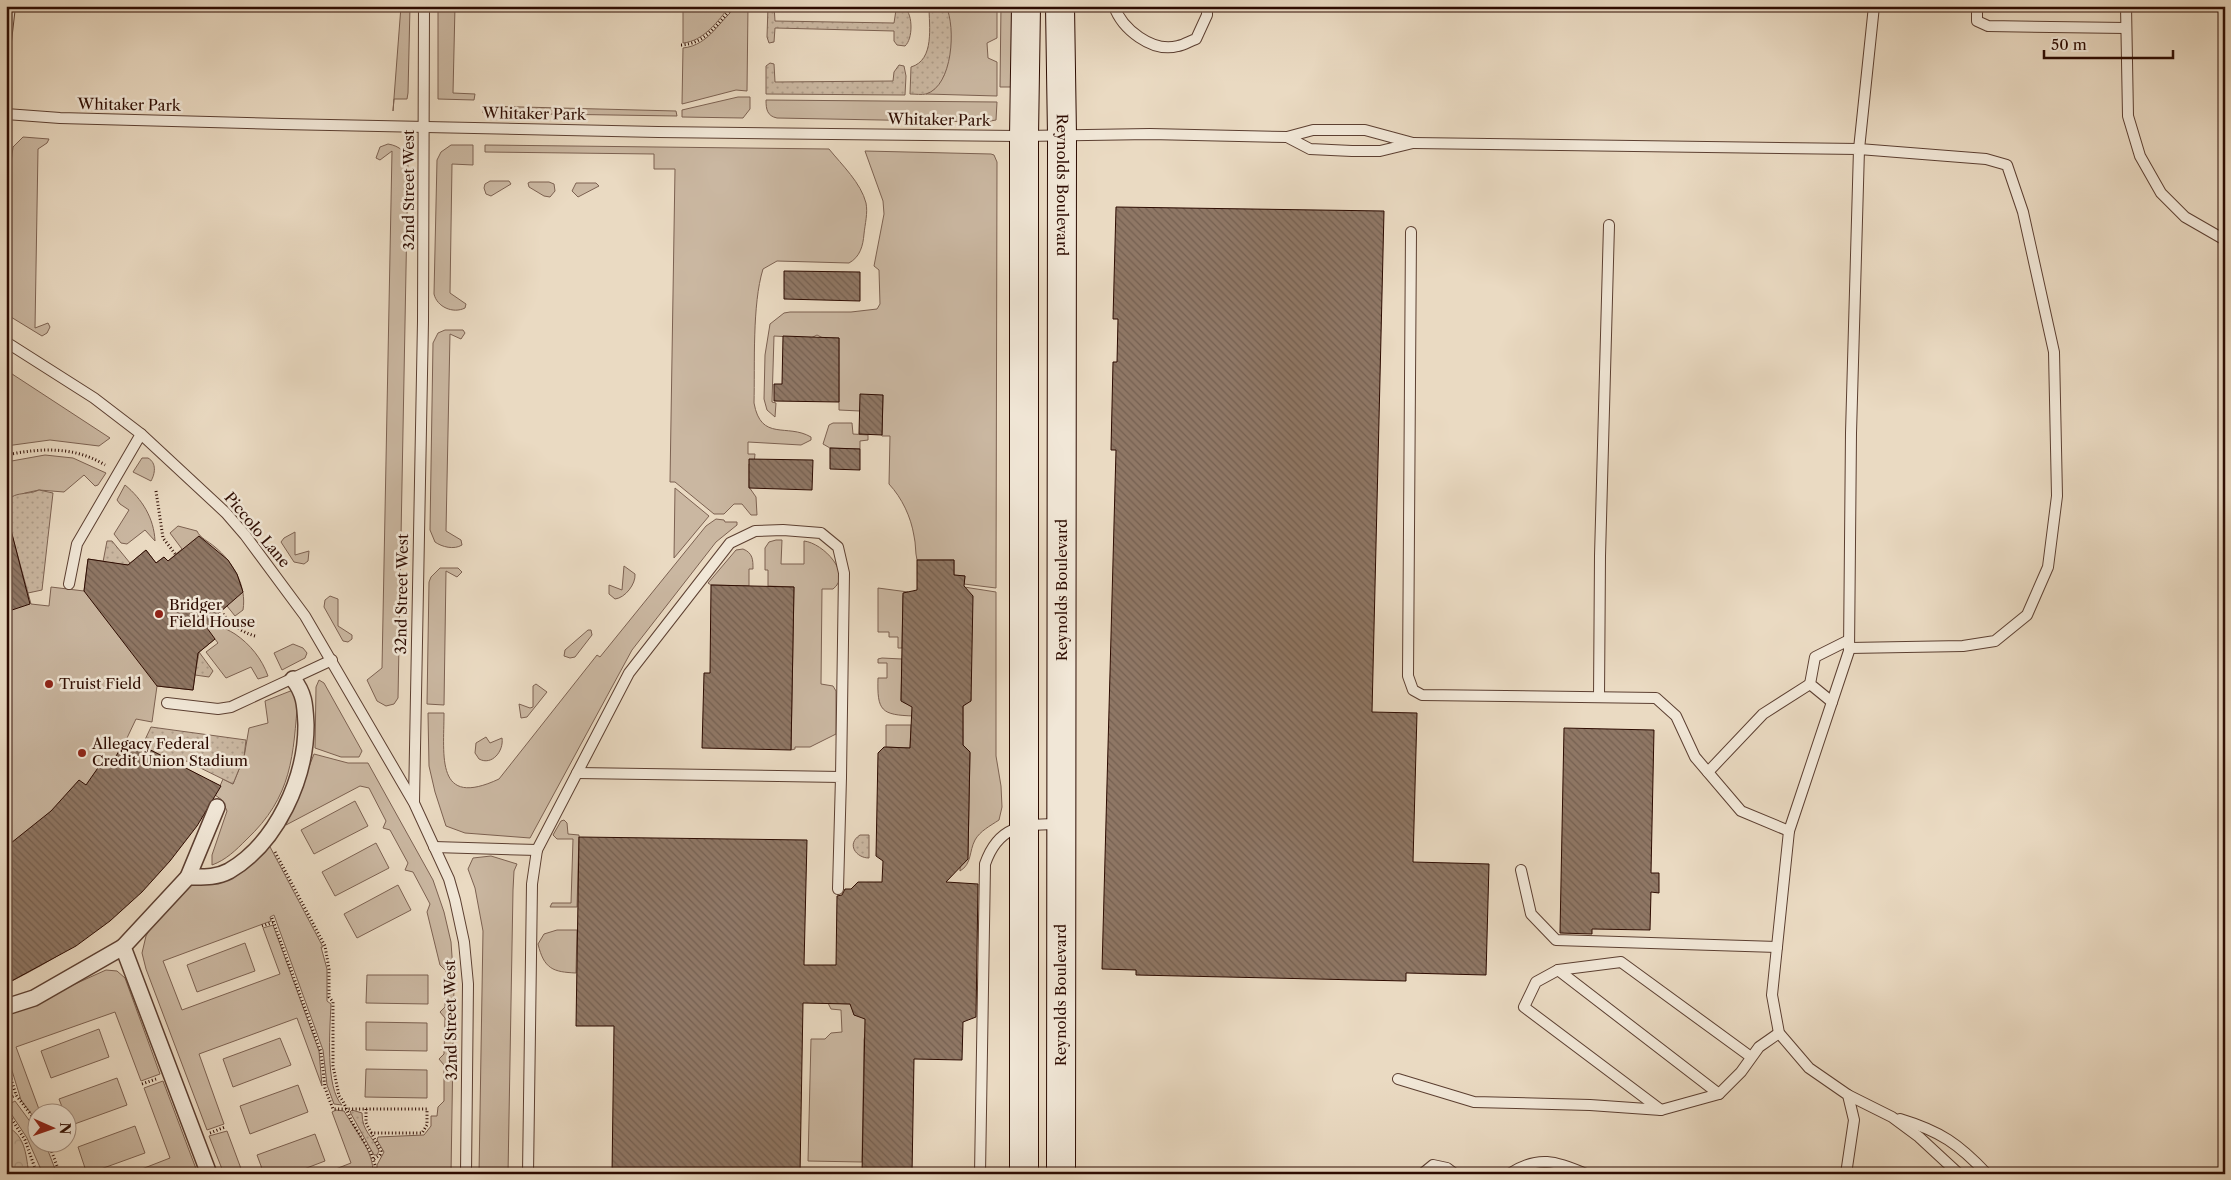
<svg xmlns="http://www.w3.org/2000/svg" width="2231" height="1180" font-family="'Libre Caslon Text',serif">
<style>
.grass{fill:#cab7a1;stroke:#7c6151}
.forest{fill:url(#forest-crowns);stroke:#7c6151}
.park{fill:url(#park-dots);stroke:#7c6151}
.building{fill:url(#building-back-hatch);stroke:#2d0b01}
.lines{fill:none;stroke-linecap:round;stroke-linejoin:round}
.service-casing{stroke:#5c3f31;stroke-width:12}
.pedestrian-casing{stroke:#5c3f31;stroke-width:18}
.secondary-casing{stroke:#2d0b01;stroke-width:30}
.path{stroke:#2d0b01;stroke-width:3;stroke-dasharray:1 2.5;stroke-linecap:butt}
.service{stroke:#f1e7d7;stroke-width:10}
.pedestrian{stroke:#f1e7d7;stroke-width:15}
.secondary{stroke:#f1e7d7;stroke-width:28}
.poi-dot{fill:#8f2418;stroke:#f1e7d7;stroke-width:2}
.labels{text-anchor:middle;stroke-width:5;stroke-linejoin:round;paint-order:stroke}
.street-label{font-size:15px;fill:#2d0b01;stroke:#f1e7d7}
.poi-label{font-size:15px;fill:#2d0b01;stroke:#f1e7d7;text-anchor:start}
</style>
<defs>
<pattern id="forest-crowns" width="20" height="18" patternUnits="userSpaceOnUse" patternTransform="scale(1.25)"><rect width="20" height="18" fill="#cab7a1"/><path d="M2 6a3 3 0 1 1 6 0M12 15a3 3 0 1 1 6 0" fill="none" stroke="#ae9c89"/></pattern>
<pattern id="park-dots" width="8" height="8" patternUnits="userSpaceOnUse" patternTransform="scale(1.25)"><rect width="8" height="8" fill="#cab7a1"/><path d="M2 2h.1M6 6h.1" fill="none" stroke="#ae9c89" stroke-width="1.8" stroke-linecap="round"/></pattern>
<pattern id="building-back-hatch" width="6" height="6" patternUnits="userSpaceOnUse" patternTransform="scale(1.25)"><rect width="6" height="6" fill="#8f7765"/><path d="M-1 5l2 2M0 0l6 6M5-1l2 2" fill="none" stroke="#756051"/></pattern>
</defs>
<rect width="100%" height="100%" fill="#eadac2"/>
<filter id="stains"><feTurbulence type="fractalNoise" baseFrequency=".004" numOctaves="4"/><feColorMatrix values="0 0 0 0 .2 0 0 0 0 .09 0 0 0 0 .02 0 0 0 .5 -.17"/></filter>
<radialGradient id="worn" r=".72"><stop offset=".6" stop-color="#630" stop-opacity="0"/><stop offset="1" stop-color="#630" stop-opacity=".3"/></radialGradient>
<g class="grass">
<polygon points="401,6 410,6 408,93 407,99 394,99 393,111"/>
<polygon points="438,6 455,6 453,93 475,94 474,100 438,99"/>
<path d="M683 6H730C718 21 704 41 683 43Z"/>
<path d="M738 6H748L747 91 736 90 682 104 683 48C710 45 719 20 738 6Z"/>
<polygon points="946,6 997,6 997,38 987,43 988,58 997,62 997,96 926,94 935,88 944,75 947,10"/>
<polygon points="1001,6 1016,6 1016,87 1000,87"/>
<polygon points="738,97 750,97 750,109 743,118 682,117 682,110"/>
<path d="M766 100 997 102 996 120 985 122 777 118C767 116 766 109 766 100Z"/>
<polygon points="483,106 676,111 677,116 483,113"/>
<polygon points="23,137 49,139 47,143 38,149 35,328 48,323 50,327 47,333 42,336 6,314 6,203 13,147"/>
<path d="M388 144C400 146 406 152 408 163L398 698 394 704 386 706 377 701 367 680 382 668 392 151 380 160 376 158 380 147Z"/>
<path d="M451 145H473V165L452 164 450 293 466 304 465 308C453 314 437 307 434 294L437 160 441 152Z"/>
<path d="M485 145 829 149C842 165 861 183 866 203 868 213 865 224 864 234 863 246 860 257 849 263L777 261 763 269C752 305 755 364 754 403 761 442 787 423 811 437V440L801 445 748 442V454H755L754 464H749V487L756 497 757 515H751L742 504H734L724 514H714L675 482H670L675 169H654V154L485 152Z"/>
<path d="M865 151 991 154 994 155 997 162 996 588 964 584 965 576 954 575V560H917C915 552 916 544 914 536 911 517 902 498 889 484L890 436H882L883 395 860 411 839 410V338H823L817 335 811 338 774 336 772 402 776 403 775 417 767 410 764 399 765 355 770 324 784 313 790 312H851L877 309 880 304 879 270 874 266 884 214 883 201Z"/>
<polygon points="490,181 509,181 511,184 491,196 486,194 484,188 485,184"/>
<polygon points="530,182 549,182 554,184 555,191 550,197 544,196 529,187 528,183"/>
<polygon points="576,183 596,183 599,186 578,197 572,191"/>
<path d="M445 330H463L465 333 461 339 450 334 446 531 461 540 462 545C454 550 442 547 435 542L430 530 433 343 438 333Z"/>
<polygon points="6,370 110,438 99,446 50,440 6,446"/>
<polygon points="833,423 852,423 853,434 868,435 868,440 860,441 860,449 830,448 823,444 829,425"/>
<polygon points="45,455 73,458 106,473 98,485 95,486 84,475 64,492 39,490 25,493 10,499 6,505 6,462"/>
<path d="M142 458H148C157 463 155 474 151 481L133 472Z"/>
<path d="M125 485C142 499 154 518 155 541L145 530 127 544 121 543 114 534 129 510 120 504 117 500Z"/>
<polygon points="675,488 709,516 674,558"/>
<path d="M6 513 31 604 49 606 51 587 84 591 88 559 128 565 146 550 156 563 164 557 168 561 182 549 170 533 178 526 197 531C200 538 208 541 215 547 233 562 247 586 243 610L235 616 227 606 214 617C223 630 222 626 235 634 250 644 262 659 268 676L258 679 251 667 226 678 206 652 218 643 215 639 198 653 193 690 157 686 152 722 136 719 127 738 220 786 223 779 233 784 244 757 249 728 268 723 265 701 293 690 298 697C293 756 293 796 246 840 236 850 226 860 212 865V855L227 811 222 800 215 795C159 887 102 936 6 984Z"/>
<path d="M716 519 724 520 725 522H737V525L716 542 632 650 530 838 465 833 446 826 435 792 429 766 428 713H444C444 756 435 809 499 779L597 655 600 657 706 526Z"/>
<polygon points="295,532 295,555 309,551 308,561 304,564 294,562 281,542 284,538"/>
<path d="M776 540H782L781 564H804V541C823 543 853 574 833 589H822L821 684 833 686 836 691V734L810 747H795V749L791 750 794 587 768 586V570H765V548L769 542Z"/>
<path d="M743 549C753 553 753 560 753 569H749V586L711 585 708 583 736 550Z"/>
<path d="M624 566 635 574C636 584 625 598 615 599L609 594V585L622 590Z"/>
<polygon points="440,568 458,568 462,572 457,577 446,571 444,705 427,704 429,582 431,577"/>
<path d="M964 587 996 592V756L1001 786 1002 807 999 820C990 826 980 831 975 840 969 851 972 864 960 871V861L967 860 968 855 970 753 963 746V706L971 700Z"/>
<polygon points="878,588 908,592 904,593 903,595 902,648 898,648 898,637 889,637 889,632 878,632"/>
<polygon points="330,596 338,599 338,626 352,635 352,639 348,642 343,641 324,607 325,600"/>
<polygon points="588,630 591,630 592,635 575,657 570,658 564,656 565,650"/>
<polygon points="293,644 303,648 307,653 305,658 282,670 274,653"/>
<path d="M882 658 902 659 901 700 905 703 915 704 914 716C881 715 877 711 878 678H887V663H878V659Z"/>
<polygon points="319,680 324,683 362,751 359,757 341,757 315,748 316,687"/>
<polygon points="536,684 547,692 527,717 521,718 519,704 530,708 533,707 533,686"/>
<polygon points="886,725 911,725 910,748 886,747"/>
<path d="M486 737 490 743 502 738C504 751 492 766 479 759L475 753 476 743Z"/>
<polygon points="314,754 348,763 368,763 433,880 444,912 451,942 454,985 451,1174 377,1174 377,1165 384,1152 377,1140 378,1137 424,1135 431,1126 431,1116 437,1116 438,1107 444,1101 444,1065 439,1059 444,1054 445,1018 440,1012 445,1007 446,971 440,965 427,912 430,904 413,872 405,870 408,863 390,830 383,828 386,821 369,788 360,786 286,825"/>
<polygon points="355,801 368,826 314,854 301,830"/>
<polygon points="564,820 567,823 568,834 579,835 577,907 550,907 552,903 571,903 573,839 557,839 553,835 561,821"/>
<path d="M268 843 323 947H321L327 969V1001L331 1004C330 1029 325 1088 342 1105L334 1104 327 1085 323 1050 274 915 270 917 271 921 163 961 182 1010 280 974 263 928 273 925 319 1051 322 1086 297 1018 199 1054 224 1124 207 1130 146 969 142 953 146 936 153 923 188 886 220 882Z"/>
<polygon points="376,843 389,868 335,896 322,872"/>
<polygon points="491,856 517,864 514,871 513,890 508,1174 479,1174 483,931 475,888 468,869 473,858"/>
<polygon points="398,885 411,910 357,938 344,914"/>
<path d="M557 930H577L576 973C553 972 544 969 538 944L544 934Z"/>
<polygon points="245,943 255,971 197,992 187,965"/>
<polygon points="106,970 117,971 125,978 160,1074 141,1081 115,1012 16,1047 40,1112 38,1112 36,1120 21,1100 6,1051 6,1015"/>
<polygon points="367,975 428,975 428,1004 366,1003"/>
<polygon points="828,1003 851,1004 854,1015 868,1016 864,1040 862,1162 808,1161 811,1039 825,1039 831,1033 842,1032 841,1010 831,1009"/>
<polygon points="366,1022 427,1023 427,1051 366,1050"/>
<polygon points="99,1029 109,1057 51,1078 41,1051"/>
<polygon points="280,1038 291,1065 233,1087 223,1059"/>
<polygon points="366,1069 427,1070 427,1098 365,1097"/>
<polygon points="117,1078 127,1105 69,1126 68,1112 64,1112 59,1099"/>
<polygon points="163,1081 198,1174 129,1174 170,1158 144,1088"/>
<polygon points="298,1085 308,1112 250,1134 240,1106"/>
<polygon points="15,1101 37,1131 38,1142 45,1143 57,1174 43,1174 27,1138 6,1106"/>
<path d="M336 1110 344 1111C355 1130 374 1151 373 1174H323L351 1163 332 1112Z"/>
<polygon points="135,1126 145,1153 87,1174 78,1147"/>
<polygon points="227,1131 243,1174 224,1174 209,1136"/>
<polygon points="315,1134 325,1161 291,1174 264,1174 257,1155"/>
</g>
<path class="forest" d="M11 1129C26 1139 26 1157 29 1174H6V1130Z"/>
<g class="park">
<path d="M768 6H774L775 21 894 23 896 10 905 8C913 15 913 39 905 46L897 45 894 41V31L775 28 774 42 769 43 767 37Z"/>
<path d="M929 6H946C956 27 953 86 926 94 922 95 915 94 910 94L911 67C935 60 929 26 929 6Z"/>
<polygon points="770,63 774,64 775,82 893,81 894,72 899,65 904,66 906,76 905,95 766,94 766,66"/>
<path d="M39 490 53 493 42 590 28 593 6 513C6 488 24 497 39 490Z"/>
<polygon points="107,541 112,541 130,563 128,565 103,562"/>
<polygon points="199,652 213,671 209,677 195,675"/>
<polygon points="151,727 246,740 244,757 233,784 176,756 172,761 142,746"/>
<path d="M860 835H869V858C856 858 846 844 860 835Z"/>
<path d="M352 1110 362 1113C362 1132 373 1136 379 1151L377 1155H374L350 1112Z"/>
</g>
<g class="building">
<polygon points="1116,207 1384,211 1372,712 1417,713 1413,862 1489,864 1486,975 1406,973 1406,981 1136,975 1136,970 1102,969 1116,450 1111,450 1113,362 1117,362 1118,319 1113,319"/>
<polygon points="784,271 860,272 860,301 784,299"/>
<polygon points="783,336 839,338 839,402 774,401 774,384 782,384"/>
<polygon points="860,394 883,395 882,435 859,434"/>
<polygon points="830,448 860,449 860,470 830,469"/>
<polygon points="749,459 813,460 812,490 749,488"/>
<polygon points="11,530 30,604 6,612 6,531"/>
<polygon points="199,536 228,560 237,574 243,592 212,619 214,622 207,628 215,639 198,653 193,690 157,686 84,591 88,559 128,565 146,550 156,563 164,557 168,561"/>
<polygon points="917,560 954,560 954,575 965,576 964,586 973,596 971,701 963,706 963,745 970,752 968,855 968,859 946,882 978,884 976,1017 963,1022 962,1060 914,1059 912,1174 862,1174 865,1019 854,1015 850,1004 803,1003 800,1174 612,1174 614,1026 576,1026 579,837 807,840 804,965 836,965 837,896 842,895 845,889 851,889 858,882 882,882 883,861 876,856 878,753 884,747 910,748 912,707 901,701 903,593 917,590"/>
<polygon points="711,585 794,587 791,750 702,748 704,673 710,673"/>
<polygon points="1564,728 1654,730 1651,873 1659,873 1659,893 1651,892 1650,930 1592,929 1592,934 1560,933"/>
<polygon points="127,738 221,786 197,826 170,861 142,892 110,921 76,946 6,984 6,847 51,811 79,780 86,785 102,762 110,766"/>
</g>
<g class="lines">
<defs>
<g id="service">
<path d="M1114 6C1122 29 1152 53 1178 46 1184 45 1190 41 1196 39L1207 15V6"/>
<polyline points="1977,6 1977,21 1988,26 2126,28"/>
<polyline points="2126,6 2128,116 2140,156 2161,193 2185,217 2225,240"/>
<polyline points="6,41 10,6"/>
<polyline points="6,114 60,118 282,124 658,132 1024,136 1150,134 1287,137 1313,130 1365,130 1413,143 1380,151 1352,151 1310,149 1287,137"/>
<polyline points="1413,143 1859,149 1851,433 1849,651 1789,831 1772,995 1779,1033 1809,1068 1848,1095 1854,1120 1846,1174"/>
<polyline points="1411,232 1408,676 1413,690 1422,695 1656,698 1676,716 1695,757 1741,811 1789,831"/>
<polyline points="6,342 94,398 141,434 226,513 245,535 305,616 414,803 449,879 455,900 464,942 468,984 466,1174"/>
<polyline points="69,584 77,544 141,434"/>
<polyline points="1849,648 1963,646 1995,641 2027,615 2048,567 2057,496 2054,352 2023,212 2007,165 1986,159 1859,149 1874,6"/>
<polyline points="1599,697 1600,556 1609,225"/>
<polyline points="1832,702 1810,684 1815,657 1849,640"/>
<polyline points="167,703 218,709 231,707 332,660"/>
<polyline points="1708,772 1763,714 1810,684"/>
<polyline points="577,773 841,777 838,889"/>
<polyline points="414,802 423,321 424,6"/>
<polyline points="434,847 537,850"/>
<polyline points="1521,870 1531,914 1556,940 1777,947"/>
<polyline points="1558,970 1719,1094"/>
<polyline points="1398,1079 1474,1102 1590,1105 1661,1110 1719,1094 1741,1072 1759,1047 1779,1033"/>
<polyline points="1848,1095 1892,1117 1919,1137 1959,1174"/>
<polyline points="1661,1110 1524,1007 1536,982 1558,970 1621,962 1751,1057"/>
<path d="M1900 1119C1940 1131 1959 1144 1987 1174"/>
<polyline points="528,1174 532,884 537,850 629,673 730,543 755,531 783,530 821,533 838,547 844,573 841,777"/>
<path d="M980 1174 985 864C999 824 1023 825 1060 824"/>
<polyline points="1422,1174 1433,1165 1447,1168 1455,1174"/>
<path d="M1509 1174C1538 1155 1556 1161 1586 1174"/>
</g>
<g id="pedestrian">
<polyline points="188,877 217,807"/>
<polyline points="6,1007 34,998 123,947"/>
<path d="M209 1174 123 947 188 877C203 877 216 878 229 871 277 843 306 778 306 725 305 706 305 694 293 679"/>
</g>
<g id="secondary">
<path id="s1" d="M1060 6 1062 136 1061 1174"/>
<polyline points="1024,1174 1024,136 1026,6"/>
</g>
</defs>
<use href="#service" class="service-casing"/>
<use href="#pedestrian" class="pedestrian-casing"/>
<use href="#secondary" class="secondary-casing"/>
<g class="path">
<path d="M681 45C706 44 718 22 734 6"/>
<path d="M6 455C41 448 74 446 105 465"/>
<polyline points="156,491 163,538 176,555"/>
<path d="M221 611C229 623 241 632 255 636"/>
<polyline points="275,852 325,946 329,969 329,997 333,1002 333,1066 339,1096 343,1101 352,1122 371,1153 375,1165 375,1174"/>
<polyline points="272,918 321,1052 325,1088 333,1109 427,1109 427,1125 422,1133 371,1133"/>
<polyline points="262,926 274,922"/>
<polyline points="6,1062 16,1095 38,1124"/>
<polyline points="142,1084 156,1079"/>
<polyline points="6,1099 16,1095"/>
<polyline points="366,1109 366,1123 381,1151 380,1155 374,1159"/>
<polyline points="6,1110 25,1140 37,1174"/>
<polyline points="210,1133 225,1127"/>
<polyline points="48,1142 60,1174"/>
</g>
<use href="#service" class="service"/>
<use href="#pedestrian" class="pedestrian"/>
<use href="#secondary" class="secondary"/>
</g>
<g class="poi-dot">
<circle cx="159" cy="614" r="5"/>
<circle cx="49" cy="684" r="5"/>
<circle cx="82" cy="753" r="5"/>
</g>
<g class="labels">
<g class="street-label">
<text transform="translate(129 105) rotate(1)" y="5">Whitaker Park</text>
<text transform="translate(534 114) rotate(1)" y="5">Whitaker Park</text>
<text transform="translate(939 120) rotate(1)" y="5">Whitaker Park</text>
<text dy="5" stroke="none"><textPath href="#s1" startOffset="179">Reynolds Boulevard</textPath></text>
<text transform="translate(409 190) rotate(-90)" y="5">32nd Street West</text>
<text transform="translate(257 530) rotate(50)" y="5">Piccolo Lane</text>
<text transform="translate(1062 590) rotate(-90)" y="5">Reynolds Boulevard</text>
<text transform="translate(402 594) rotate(-89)" y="5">32nd Street West</text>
<text transform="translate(1061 995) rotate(-90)" y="5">Reynolds Boulevard</text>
<text transform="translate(451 1020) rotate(-91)" y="5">32nd Street West</text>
</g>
<g class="poi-label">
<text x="169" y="610">Bridger<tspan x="169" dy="17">Field House</tspan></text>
<text x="59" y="689">Truist Field</text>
<text x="92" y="749">Allegacy Federal<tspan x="92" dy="17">Credit Union Stadium</tspan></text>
</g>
</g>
<rect width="2231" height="1180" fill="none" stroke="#eadac2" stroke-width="25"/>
<rect x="8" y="8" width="2216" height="1165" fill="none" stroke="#2d0b01" stroke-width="2.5"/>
<rect x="12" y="12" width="2206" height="1155" fill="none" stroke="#2d0b01"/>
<g transform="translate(52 1128) rotate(92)"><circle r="24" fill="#f1e7d7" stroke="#a38f81"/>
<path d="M0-4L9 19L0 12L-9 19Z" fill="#8f2418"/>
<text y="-8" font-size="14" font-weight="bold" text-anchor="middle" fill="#2d0b01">N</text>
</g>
<path d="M2044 50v8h129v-8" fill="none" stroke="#2d0b01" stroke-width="2.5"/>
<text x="2051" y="50" font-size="15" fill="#2d0b01" stroke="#f1e7d7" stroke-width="4" paint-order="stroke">50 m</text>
<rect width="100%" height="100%" filter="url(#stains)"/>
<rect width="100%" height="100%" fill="url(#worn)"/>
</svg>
